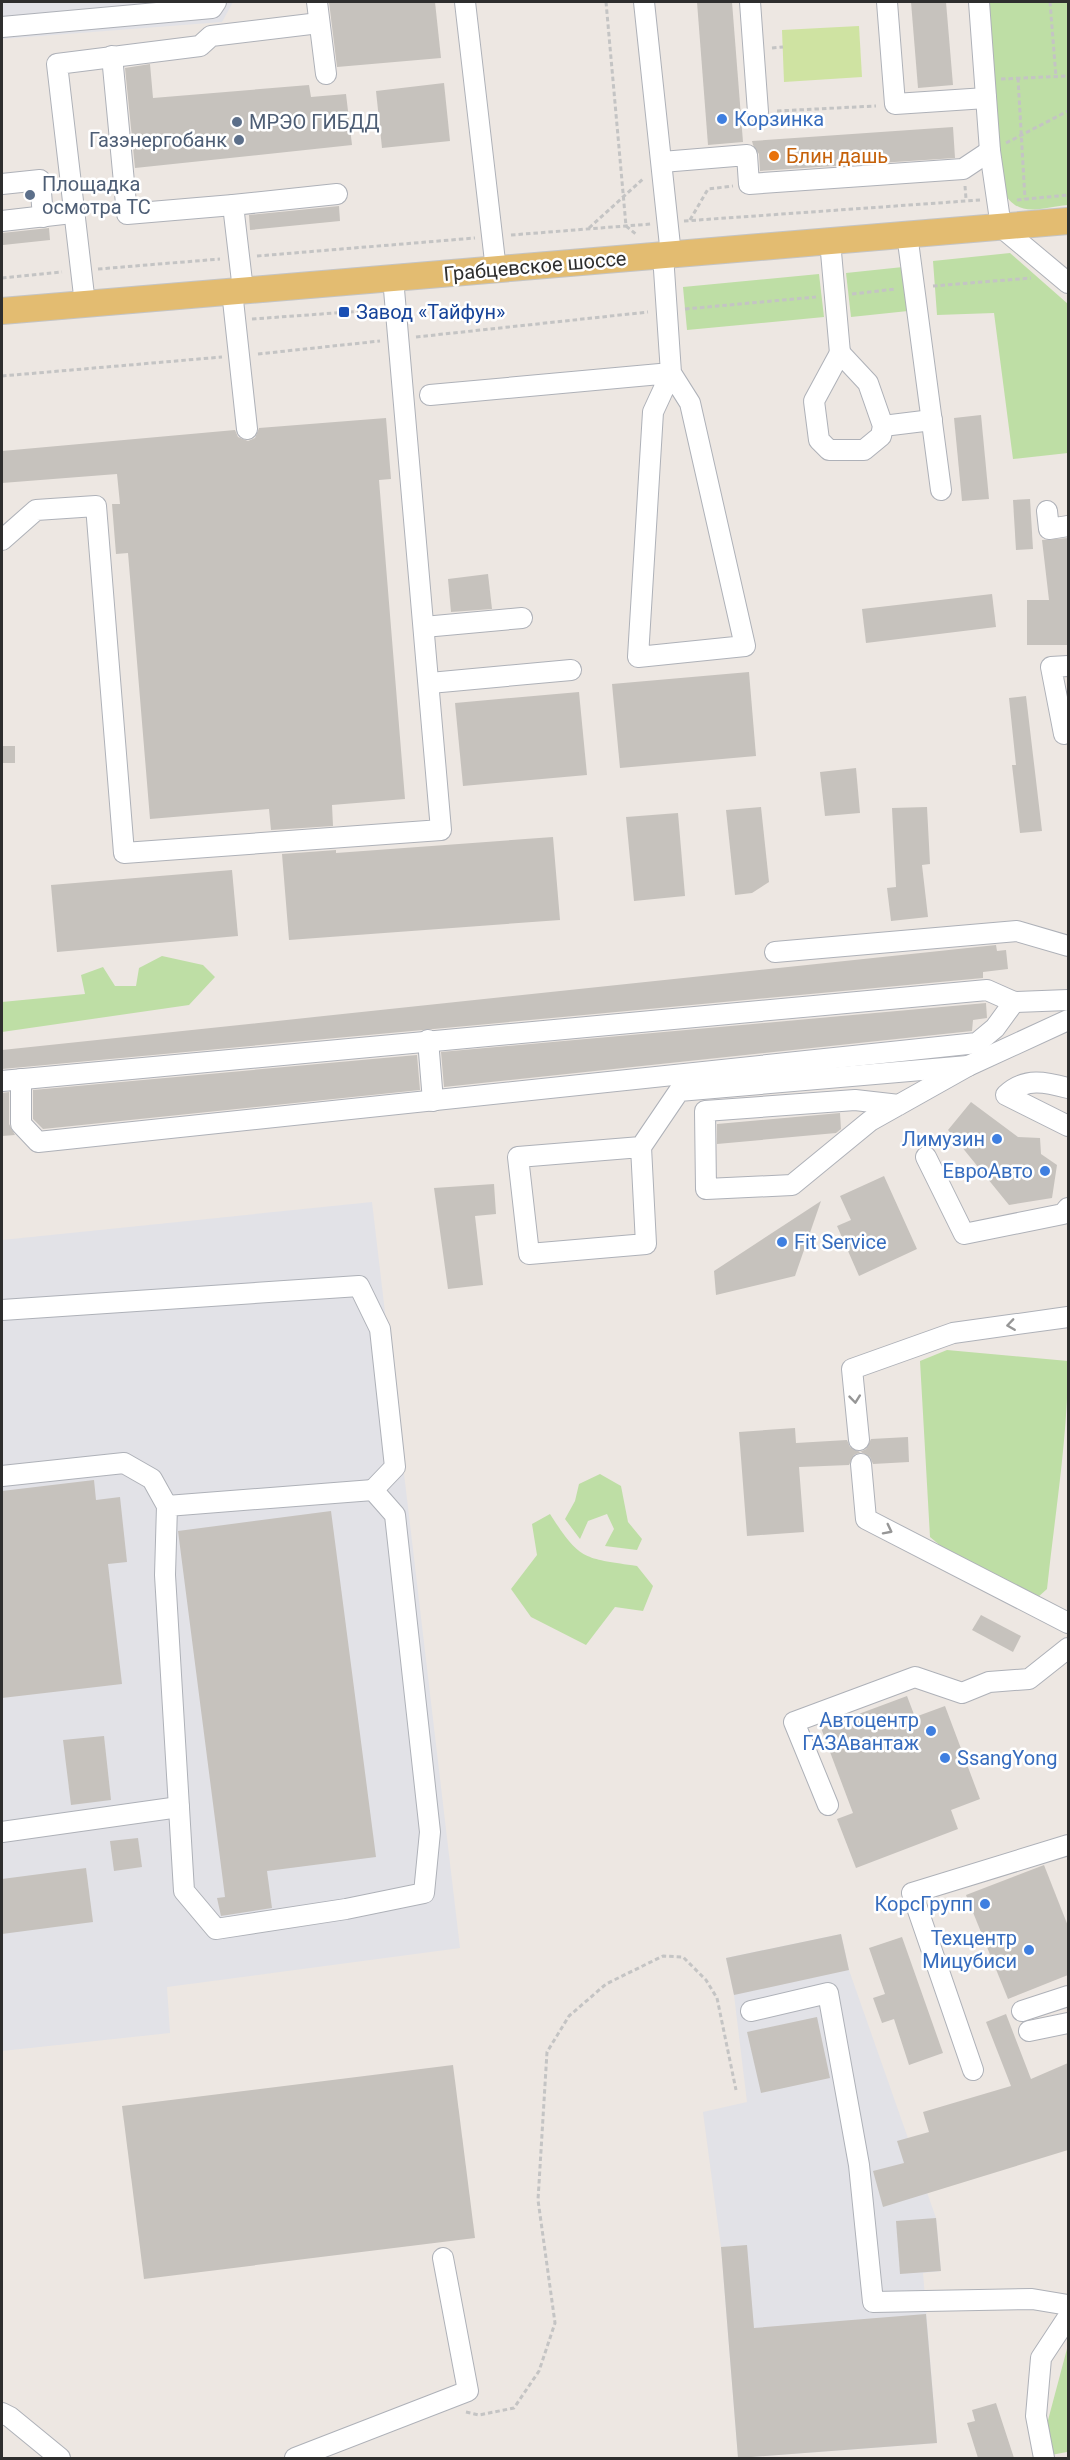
<svg xmlns="http://www.w3.org/2000/svg" width="1070" height="2460" font-family="Roboto,sans-serif">
<style>
.industrial{fill:#e2e2e7}
.green{fill:#bedea5}
.pitch{fill:#cfe3a2}
.building{fill:#c6c2bd}
.lines{fill:none;stroke-linecap:round;stroke-linejoin:round}
.minor-casing{stroke:#aeb1b8;stroke-width:22}
.major-casing{stroke:#c4c4c4;stroke-width:28}
.path{stroke:#c4c4c4;stroke-width:3;stroke-dasharray:4.5 3;stroke-linecap:butt}
.minor{stroke:#fff;stroke-width:20}
.major{stroke:#e3bc71;stroke-width:26}
.oneway{stroke:#969696}
.shop-dot{fill:#3f7fe0;stroke:#fff;stroke-width:2}
.service-dot{fill:#5c6f8a;stroke:#fff;stroke-width:2}
.food-dot{fill:#e8710a;stroke:#fff;stroke-width:2}
.transit-dot{fill:#1a4fb4;stroke:#fff;stroke-width:2}
.labels{text-anchor:middle;stroke-width:5;stroke-linejoin:round;paint-order:stroke}
.shop-label{font-size:20px;fill:#366cbe;stroke:#fff;text-anchor:end}
.service-label{font-size:20px;fill:#4e5e75;stroke:#fff;text-anchor:start}
.food-label{font-size:20px;fill:#c56008;stroke:#fff;text-anchor:start}
.street-label{font-size:20px;fill:#2e2e2e;stroke:#fff}
.transit-label{font-size:20px;fill:#164399;stroke:#fff;text-anchor:start}
</style>
<rect width="100%" height="100%" fill="#ede7e2"/>
<g class="industrial">
<polygon points="2,2 233,2 222,22 2,39"/>
<polygon points="372,1202 460,1948 167,1987 170,2033 2,2051 2,1240"/>
<polygon points="841,1934 849,1970 936,2218 941,2271 923,2273 937,2443 738,2458 721,2247 703,2112 747,2102 734,1995 726,1958"/>
</g>
<g class="green">
<path d="M989 2H1068V205C1037 208 1017 220 1001 187Z"/>
<polygon points="1010,253 1068,304 1068,453 1013,459 994,313 937,315 933,261"/>
<polygon points="903,267 908,311 851,317 846,273"/>
<polygon points="819,274 824,317 687,330 683,287"/>
<polygon points="162,956 203,965 215,977 189,1005 2,1032 2,1002 85,994 81,975 103,967 115,986 136,986 139,968"/>
<path d="M947 1350 1068 1361C1068 1437 1055 1513 1047 1589L1037 1598 954 1557 930 1537 920 1361Z"/>
<polygon points="600,1474 621,1486 628,1522 642,1539 637,1550 605,1546 614,1529 607,1514 588,1521 580,1539 565,1519 575,1501 579,1484"/>
<path d="M550 1514C580 1561 584 1558 637 1566L653 1586 643 1611 615 1607 586 1645 531 1617 511 1589 537 1555 532 1524Z"/>
<polygon points="1068,2345 1068,2458 1067,2452 1051,2455 1047,2424"/>
</g>
<polygon class="pitch" points="859,26 862,77 784,82 782,30"/>
<g class="building">
<polygon points="329,2 435,2 441,58 337,67"/>
<polygon points="697,2 732,2 743,142 708,145"/>
<polygon points="911,2 946,2 953,85 918,88"/>
<polygon points="150,64 153,98 309,85 311,97 346,94 352,145 135,168 125,68"/>
<polygon points="444,83 450,141 382,148 376,91"/>
<polygon points="953,127 955,158 760,171 759,154 753,145 752,141"/>
<polygon points="339,206 340,221 250,230 249,215"/>
<polygon points="49,228 50,240 3,245 2,233"/>
<polygon points="981,415 989,499 962,501 954,418"/>
<polygon points="386,418 391,479 379,480 405,799 332,805 333,826 271,830 269,809 150,819 128,553 116,554 112,504 120,504 117,474 2,483 2,451 235,430 238,437 248,441 255,438 259,428"/>
<polygon points="1030,499 1033,549 1016,550 1013,500"/>
<polygon points="1068,538 1068,645 1027,645 1027,600 1049,600 1042,540"/>
<polygon points="488,574 492,609 451,612 448,579"/>
<polygon points="992,594 996,627 866,643 862,609"/>
<polygon points="749,672 756,756 620,768 612,684"/>
<polygon points="579,692 587,775 463,786 455,703"/>
<polygon points="1026,696 1042,831 1020,833 1012,765 1016,765 1009,698"/>
<rect x="2" y="746" width="13" height="17"/>
<polygon points="856,768 860,813 825,816 820,772"/>
<polygon points="761,807 769,882 752,893 735,895 726,810"/>
<polygon points="927,807 930,864 922,865 928,917 891,921 887,888 896,887 892,808"/>
<polygon points="678,813 685,896 634,901 626,817"/>
<polygon points="553,837 560,920 289,940 282,854 336,850 336,853"/>
<polygon points="232,870 238,936 57,952 51,885"/>
<polygon points="996,945 997,951 1006,950 1008,969 983,972 983,978 2,1069 2,1050"/>
<polygon points="986,1003 987,1018 973,1020 972,1031 444,1087 441,1052"/>
<polygon points="417,1055 420,1090 43,1129 33,1119 33,1090"/>
<polygon points="9,1092 9,1124 15,1135 2,1136 2,1093"/>
<polygon points="971,1102 1018,1137 1040,1138 1041,1154 1057,1165 1052,1198 1009,1205 948,1130"/>
<polygon points="840,1113 841,1129 836,1133 717,1144 717,1124"/>
<polygon points="884,1176 917,1249 859,1276 837,1226 851,1220 840,1196"/>
<polygon points="494,1184 496,1214 475,1216 483,1285 448,1289 434,1188"/>
<polygon points="821,1201 795,1276 716,1295 714,1271"/>
<polygon points="795,1428 796,1443 847,1440 850,1447 860,1452 866,1449 871,1439 908,1437 909,1462 873,1464 870,1457 861,1452 854,1455 849,1465 799,1467 804,1532 747,1536 739,1432"/>
<polygon points="94,1480 96,1500 120,1497 127,1562 108,1564 122,1684 2,1698 2,1491"/>
<polygon points="331,1511 376,1857 267,1871 272,1908 221,1916 217,1898 225,1897 178,1531"/>
<polygon points="981,1615 1021,1636 1013,1652 972,1630"/>
<polygon points="907,1696 915,1717 945,1706 980,1799 951,1810 958,1829 856,1868 837,1819 853,1813 821,1728"/>
<polygon points="104,1736 111,1800 71,1805 63,1740"/>
<polygon points="138,1838 142,1867 114,1871 110,1841"/>
<polygon points="1044,1865 1068,1926 1068,1975 1008,1999 966,1895"/>
<polygon points="86,1868 93,1922 2,1934 2,1879"/>
<polygon points="841,1934 849,1970 734,1995 726,1958"/>
<polygon points="902,1937 943,2053 909,2065 894,2019 882,2023 873,1998 885,1994 869,1948"/>
<polygon points="1006,2014 1031,2079 1068,2063 1068,2150 883,2207 873,2171 904,2163 897,2141 929,2132 923,2112 1011,2086 986,2022"/>
<polygon points="817,2017 830,2078 761,2093 747,2032"/>
<polygon points="453,2065 475,2238 144,2279 122,2106"/>
<polygon points="936,2218 941,2271 900,2274 896,2221"/>
<polygon points="747,2245 754,2328 926,2314 937,2443 738,2458 721,2247"/>
<polygon points="996,2403 1014,2458 978,2458 967,2423 975,2421 972,2410"/>
</g>
<g class="lines">
<defs>
<g id="minor">
<polyline points="317,2 326,74"/>
<polyline points="465,2 496,270"/>
<polyline points="644,2 671,255"/>
<polyline points="750,2 758,112"/>
<polyline points="887,2 895,104 986,98"/>
<polyline points="979,2 990,151 1001,227 1068,283"/>
<polyline points="2,27 212,8 216,2"/>
<polyline points="112,56 127,214 233,205"/>
<polyline points="662,162 747,155 749,184 963,169 990,151"/>
<polyline points="2,184 40,180 43,217"/>
<polyline points="2,221 72,213"/>
<polyline points="907,234 941,490"/>
<polyline points="830,241 840,353"/>
<polyline points="243,290 233,205 337,194"/>
<polyline points="232,291 247,429"/>
<polyline points="85,304 57,64 200,46 211,36 319,23"/>
<polygon points="840,353 868,383 883,426 881,436 864,450 829,450 819,440 814,401"/>
<polyline points="430,395 671,373 690,403 745,646 638,657 653,412 671,373 663,255"/>
<polyline points="883,426 932,420"/>
<polyline points="1047,511 1049,529 1068,526"/>
<polyline points="2,540 36,510 96,506 124,853 441,830 393,278"/>
<polyline points="424,627 522,618"/>
<polyline points="430,683 571,670"/>
<polyline points="1064,734 1051,667 1068,666"/>
<polyline points="775,952 1017,931 1068,946"/>
<polyline points="428,1040 433,1101"/>
<polyline points="21,1079 21,1124 38,1142 977,1043 995,1028 1014,1002"/>
<polyline points="2,1081 987,990 1014,1002 1068,1000"/>
<path d="M1068 1088C1046 1082 1025 1077 1006 1095L1068 1126"/>
<polyline points="899,1105 855,1100 705,1111 706,1189 792,1185 870,1121 968,1066 1068,1020"/>
<polyline points="641,1147 646,1244 529,1254 518,1157 641,1147 679,1091 968,1066"/>
<polyline points="926,1157 964,1234 1063,1214 1068,1208"/>
<polyline points="2,1310 359,1286 380,1329 395,1467 373,1490"/>
<polyline points="859,1440 852,1369 953,1333 1068,1317"/>
<polyline points="861,1464 866,1519 1068,1623"/>
<polyline points="2,1476 124,1463 152,1479 167,1506 165,1575 184,1891 216,1929 346,1909 424,1893 430,1832 395,1515 373,1490 167,1506"/>
<polyline points="828,1805 794,1722 915,1677 962,1693 989,1682 1029,1679 1068,1648"/>
<polyline points="2,1832 179,1807"/>
<polyline points="751,2011 828,1993 859,2165 873,2302 1032,2299 1068,2305"/>
<polyline points="1022,2011 1068,1996"/>
<polyline points="1029,2031 1068,2023"/>
<polyline points="973,2070 912,1893 1068,1845"/>
<polyline points="2,2413 10,2417 60,2458"/>
<polyline points="295,2458 468,2391 443,2258"/>
<polyline points="1044,2458 1036,2416 1041,2358 1068,2317"/>
</g>
<polyline id="major" points="2,311 1068,221"/>
</defs>
<use href="#minor" class="minor-casing"/>
<use href="#major" class="major-casing"/>
<g class="path">
<polyline points="606,2 626,226 637,235"/>
<polyline points="1050,2 1056,77"/>
<polyline points="772,48 783,47"/>
<polyline points="1018,78 1025,199"/>
<polyline points="1001,79 1068,76"/>
<polyline points="777,111 876,106"/>
<polyline points="1006,143 1068,111"/>
<polyline points="965,186 966,199"/>
<polyline points="1017,200 1068,195"/>
<polyline points="92,210 109,208"/>
<polyline points="690,220 708,189 733,186"/>
<polyline points="684,221 980,200"/>
<polyline points="589,228 644,178"/>
<polyline points="511,235 651,224"/>
<polyline points="257,256 475,238"/>
<polyline points="98,269 220,259"/>
<polyline points="2,278 62,272"/>
<polyline points="933,286 1031,278"/>
<polyline points="852,294 896,289"/>
<polyline points="685,309 816,297"/>
<polyline points="252,319 377,310"/>
<polyline points="416,337 648,312"/>
<polyline points="258,354 380,341"/>
<polyline points="2,376 222,357"/>
<polyline points="466,2412 479,2415 514,2408 539,2371 555,2323 538,2200 547,2052 569,2016 606,1984 663,1956 683,1957 706,1980 717,1998 736,2090"/>
</g>
<use href="#minor" class="minor"/>
<use href="#major" class="major"/>
</g>
<defs><path id="oneway-chevron" d="M-2-3.5L2.5 0L-2 3.5" fill="none" stroke-width="1.6" stroke-linecap="round" stroke-linejoin="round" transform="scale(1.5)"/></defs>
<g class="oneway">
<use href="#oneway-chevron" transform="translate(1011 1325) rotate(172)"/>
<use href="#oneway-chevron" transform="translate(855 1399) rotate(84)"/>
<use href="#oneway-chevron" transform="translate(888 1530) rotate(27)"/>
</g>
<g class="shop-dot">
<circle cx="722" cy="119" r="6"/>
<circle cx="997" cy="1139" r="6"/>
<circle cx="1045" cy="1171" r="6"/>
<circle cx="782" cy="1242" r="6"/>
<circle cx="931" cy="1731" r="6"/>
<circle cx="945" cy="1758" r="6"/>
<circle cx="985" cy="1904" r="6"/>
<circle cx="1029" cy="1950" r="6"/>
</g>
<g class="service-dot">
<circle cx="237" cy="122" r="6"/>
<circle cx="239" cy="140" r="6"/>
<circle cx="30" cy="195" r="6"/>
</g>
<circle class="food-dot" cx="774" cy="156" r="6"/>
<rect class="transit-dot" x="338" y="306" width="12" height="12" rx="3"/>
<g class="labels">
<g class="shop-label">
<text x="734" y="126" text-anchor="start">Корзинка</text>
<text x="985" y="1146">Лимузин</text>
<text x="1033" y="1178">ЕвроАвто</text>
<text x="794" y="1249" text-anchor="start">Fit Service</text>
<text x="919" y="1727">Автоцентр<tspan x="919" dy="23">ГАЗАвантаж</tspan></text>
<text x="957" y="1765" text-anchor="start">SsangYong</text>
<text x="973" y="1911">КорсГрупп</text>
<text x="1017" y="1945">Техцентр<tspan x="1017" dy="23">Мицубиси</tspan></text>
</g>
<g class="service-label">
<text x="249" y="129">МРЭО ГИБДД</text>
<text x="227" y="147" text-anchor="end">Газэнергобанк</text>
<text x="42" y="191">Площадка<tspan x="42" dy="23">осмотра ТС</tspan></text>
</g>
<g class="food-label">
<text x="786" y="163">Блин дашь</text>
</g>
<g class="street-label">
<text transform="translate(535 266) rotate(-5)" y="7">Грабцевское шоссе</text>
</g>
<g class="transit-label">
<text x="356" y="319">Завод «Тайфун»</text>
</g>
</g>
<rect width="1070" height="2460" fill="none" stroke="#2e2e2e" stroke-width="6"/>
</svg>
